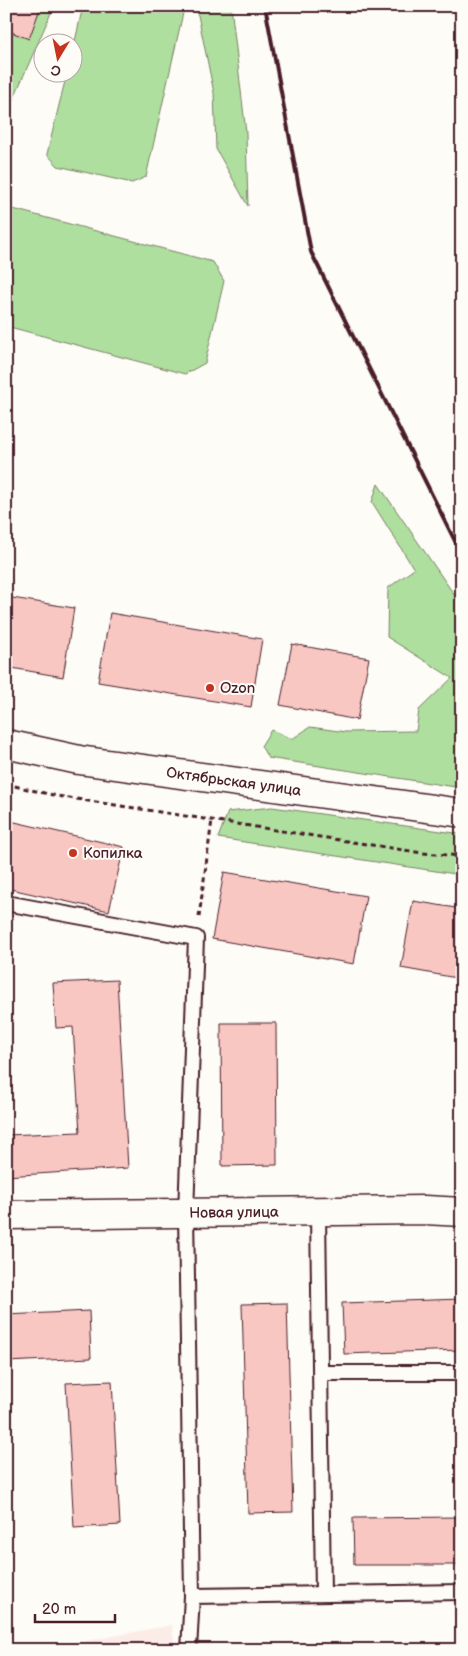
<svg xmlns="http://www.w3.org/2000/svg" width="468" height="1656" font-family="'Balsamiq Sans',sans-serif">
<style>
.built{fill:#fcece7}
.green{fill:#aedf9f;stroke:#7c7f65}
.building{fill:#f8c7c2;stroke:#4a1f2b}
.lines{fill:none;stroke-linecap:round;stroke-linejoin:round}
.service-casing{stroke:#4a1f2b;stroke-width:18}
.secondary-casing{stroke:#4a1f2b;stroke-width:31}
.path{stroke:#4a1f2b;stroke-width:3;stroke-dasharray:5 4;stroke-linecap:butt}
.service{stroke:#fdfcf7;stroke-width:14}
.secondary{stroke:#fdfcf7;stroke-width:28}
.rail{stroke:#4a1f2b;stroke-width:4}
.poi-dot{fill:#c8321e;stroke:#fdfcf7;stroke-width:2}
.labels{text-anchor:middle;stroke-width:4;stroke-linejoin:round;paint-order:stroke}
.poi-label{font-size:15px;fill:#4a1f2b;stroke:#fdfcf7;text-anchor:start}
.street-label{font-size:15px;fill:#4a1f2b;stroke:#fdfcf7}
</style>
<rect width="100%" height="100%" fill="#fdfcf7"/>
<filter id="ink" filterUnits="userSpaceOnUse"><feTurbulence type="fractalNoise" baseFrequency=".02" numOctaves="2"/><feDisplacementMap in="SourceGraphic" scale="10" xChannelSelector="R" yChannelSelector="G"/><feConvolveMatrix kernelMatrix="1 2 1 2 8 2 1 2 1" color-interpolation-filters="sRGB"/></filter>
<g filter="url(#ink)">
<polygon class="built" points="172,1625 175,1650 85,1650 86,1641"/>
<g class="green">
<polygon points="6,6 54,6 6,116"/>
<polygon points="83,6 177,6 183,13 146,177 132,183 58,166 47,154 67,73 72,72 73,50"/>
<polygon points="188,6 231,6 246,133 248,206 216,149 214,93 198,15"/>
<polygon points="13,209 213,262 224,281 205,363 185,374 6,326 6,214"/>
<polygon points="378,484 462,606 462,788 268,758 261,746 271,730 292,739 310,727 346,732 416,731 419,710 452,678 387,637 388,588 414,569 372,502"/>
<polygon points="272,807 462,834 462,875 218,838 228,812"/>
</g>
<g class="building">
<polygon points="6,6 41,6 29,39 6,30"/>
<polygon points="6,597 74,608 63,677 6,667"/>
<polygon points="110,613 262,639 251,707 98,682"/>
<polygon points="292,644 369,658 357,720 280,705"/>
<polygon points="6,820 124,847 109,911 6,888"/>
<polygon points="224,872 366,896 354,964 212,939"/>
<polygon points="413,901 462,909 462,979 401,968"/>
<polygon points="117,980 128,1168 6,1176 6,1135 80,1132 73,1027 56,1028 53,983"/>
<polygon points="221,1023 276,1023 277,1165 222,1166"/>
<polygon points="462,1299 462,1350 344,1354 342,1303"/>
<polygon points="287,1303 293,1512 248,1513 242,1304"/>
<polygon points="89,1311 91,1358 6,1362 6,1315"/>
<polygon points="112,1381 120,1525 74,1528 66,1383"/>
<polygon points="462,1517 462,1565 354,1565 353,1518"/>
</g>
<g class="lines">
<defs>
<g id="service">
<polyline points="6,903 196,938 186,1213 192,1596 189,1650"/>
<polyline points="318,1212 323,1594"/>
<polyline points="321,1373 462,1373"/>
<polyline points="192,1596 462,1592"/>
</g>
<g id="secondary">
<path id="s1" d="M6 744 79 760 462 813"/>
<path id="s2" d="M6 1215 425 1210 462 1212"/>
</g>
</defs>
<use href="#service" class="service-casing"/>
<use href="#secondary" class="secondary-casing"/>
<g class="path">
<polyline points="6,784 57,796 423,853 462,856"/>
<polyline points="199,917 212,820"/>
</g>
<use href="#service" class="service"/>
<use href="#secondary" class="secondary"/>
<polyline class="rail" points="265,6 311,252 462,555"/>
</g>
</g>
<g class="poi-dot">
<circle cx="210" cy="688" r="5"/>
<circle cx="73" cy="853" r="5"/>
</g>
<g class="labels">
<g class="poi-label">
<text x="220" y="693">Ozon</text>
<text x="83" y="858">Копилка</text>
</g>
<g class="street-label">
<text dy="5" stroke="none"><textPath href="#s1" startOffset="231">Октябрьская улица</textPath></text>
<text dy="5" stroke="none"><textPath href="#s2" startOffset="228">Новая улица</textPath></text>
</g>
</g>
<rect width="468" height="1656" fill="none" stroke="#fdfcf7" stroke-width="25"/>
<rect x="12" y="12" width="443" height="1631" fill="none" stroke="#4a1f2b" stroke-width="2" filter="url(#ink)"/>
<g transform="translate(58 58) rotate(190)"><circle r="24" fill="#fdfcf7" stroke="#b5a4a5"/>
<path d="M0-4L9 19L0 12L-9 19Z" fill="#c8321e"/>
<text y="-8" font-size="14" font-weight="bold" text-anchor="middle" fill="#4a1f2b">С</text>
</g>
<path d="M35 1614v8h80v-8" fill="none" stroke="#4a1f2b" stroke-width="2.5"/>
<text x="42" y="1614" font-size="15" fill="#4a1f2b" stroke="#fdfcf7" stroke-width="4" paint-order="stroke">20 m</text>
</svg>
